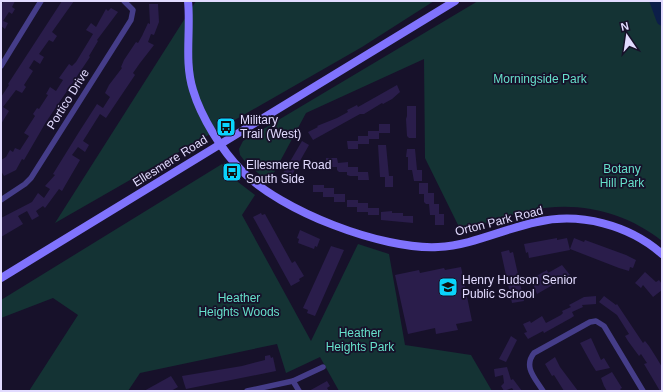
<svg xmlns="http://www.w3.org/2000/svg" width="663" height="392" font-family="Arial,sans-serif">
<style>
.green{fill:#143334}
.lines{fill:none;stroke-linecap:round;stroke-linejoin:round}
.river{stroke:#0c1e49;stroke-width:11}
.building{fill:#2a1d4b}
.street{stroke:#453d89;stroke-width:5.5}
.secondary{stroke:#8073fd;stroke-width:8}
.labels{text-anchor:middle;stroke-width:3.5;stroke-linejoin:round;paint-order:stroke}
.park-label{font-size:12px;fill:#66e0ca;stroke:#17112a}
.street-label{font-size:12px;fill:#e2dbff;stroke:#17112a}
.poi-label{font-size:12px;fill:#e2dbff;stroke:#17112a;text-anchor:start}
</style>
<rect width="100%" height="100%" fill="#17112a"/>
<g class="green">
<polygon points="196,1 434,1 362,47 55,223"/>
<path d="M478 1H662V241C624 211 576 200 528 211 505 216 483 225 460 229L425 158 424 59 306 113 269 182 247 164 240 155 239 149 243 141Z"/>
<polygon points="222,164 238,182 255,195 242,215 311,341 358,244 389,254 405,345 471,355 492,391 339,391 320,357 286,373 277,344 140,373 128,391 29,391 78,315 53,298 1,318 1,300"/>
</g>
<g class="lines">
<polyline class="river" points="655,1 662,20"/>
</g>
<g class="building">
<polygon points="4,1 15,1 12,7 15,9 12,14 9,12 3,21 8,23 5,29 1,26 1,5"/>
<polygon points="62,1 74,1 52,32 57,36 53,42 49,40 39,54 44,57 40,64 34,60 29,68 33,71 24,85 26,87 22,93 16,90 3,107 9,111 1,124 1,97 9,85 8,84"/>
<polygon points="149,4 158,4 159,22 154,35 151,34 148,42 154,45 140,63 133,73 135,75 106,118 100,114 83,141 89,145 85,152 78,147 72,155 80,160 66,184 62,191 59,189 45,208 43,206 36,211 39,216 32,220 27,211 18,216 23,224 1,237 1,218 32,202 38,193 44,198 50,189 45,186 55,175 53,174 79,132 97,104 103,108 110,97 105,93 109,85 122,68 121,67 124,60 136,42 138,43 142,36 148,23 150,24"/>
<polygon points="111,8 118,12 97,40 98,41 89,56 90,57 46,122 24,160 22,159 16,170 4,176 1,171 1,160 6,157 10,150 13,152 15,148 20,150 29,136 24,133 35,116 33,114 37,108 39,109 48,95 46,94 50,87 56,91 63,80 59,78 69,64 72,66 76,62 93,34 86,30 91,23 96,27 106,9 108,11"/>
<polygon points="397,85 400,92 392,99 383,104 382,103 364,114 360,114 313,140 308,132 318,127 317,126 337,118 348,112 347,110 357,105 358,107"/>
<polygon points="407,106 416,106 416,138 409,138 407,136 406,119 407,116"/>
<polygon points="379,124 390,124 390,133 379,133 379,139 369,139 369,144 358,144 358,149 348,149 347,141 358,141 358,136 368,136 368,131 379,131"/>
<polygon points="302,141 309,145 288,182 281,177"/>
<polygon points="378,145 386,145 389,176 393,176 393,187 385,187 385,177 380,177"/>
<polygon points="407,149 415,149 417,170 422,170 422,181 414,181 412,170 408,170 408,157 406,157"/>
<polygon points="326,158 337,158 338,163 348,162 348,167 358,167 358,172 368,172 369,180 358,180 358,176 350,176 347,175 347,172 339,172 337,170 337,167 326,167"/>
<polygon points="419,183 428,183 428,193 434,193 434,204 439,204 439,214 444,214 444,225 435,225 435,215 430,215 429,204 426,204 424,202 424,194 419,194"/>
<polygon points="313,185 324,185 324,188 334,188 334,194 345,194 345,202 334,202 334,197 323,197 323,192 313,192"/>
<polygon points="347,200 358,200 358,203 368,203 368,208 379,208 379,215 368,215 368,212 357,212 357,207 347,207"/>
<polygon points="392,211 392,213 403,213 403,216 413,216 413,223 381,220 381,212"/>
<polygon points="261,213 262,215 265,214 292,263 295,261 304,276 299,279 300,281 291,286 253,217"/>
<polygon points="300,230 320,239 317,247 315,246 314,249 298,243 299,239 297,238"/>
<polygon points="557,238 557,240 567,238 570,250 529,258 528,252 526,253 524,244"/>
<polygon points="574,238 584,242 585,240 626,255 636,260 633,268 630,267 629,271 619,268 570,249"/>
<polygon points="331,246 344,250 315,316 307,313 308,310 303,308"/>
<polygon points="509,250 510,253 513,252 524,301 512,303 501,252"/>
<polygon points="562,265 570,275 537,294 531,279 547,270 548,273"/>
<polygon points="461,267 472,321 456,324 458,330 436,334 435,328 408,334 395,275 419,270 420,273 444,268 445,270"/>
<polygon points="645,272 656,282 659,280 662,284 662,290 653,297 643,285 641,288 635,283"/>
<polygon points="596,296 596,304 582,305 583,307 572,312 574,316 571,318 544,333 543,331 528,339 524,333 527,332 523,324 530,321 531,323 542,316 546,323 561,315 563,313 562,311 571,307 569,305 584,297"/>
<polygon points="604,296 616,305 617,304 643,343 645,341 649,346 656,357 662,367 662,391 660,391 644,364 647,363 641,354 639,356 628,341 625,336 629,334 617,315 599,302"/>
<polygon points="511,336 517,340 506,362 499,359"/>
<polygon points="591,338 601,360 604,358 610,368 596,371 591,363 580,343"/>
<polygon points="270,355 271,358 273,357 276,371 186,389 184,383 182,376 242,366 265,360 265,356"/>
<polygon points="555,357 560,367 578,391 564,391 554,375 552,376 545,364"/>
<polygon points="507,367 511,380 513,379 522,391 514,391 512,388 504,391 501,386 504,383 503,375 495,377 494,369"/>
<polygon points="612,372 622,388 620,389 622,391 607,391 604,386 601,378"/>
<polygon points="171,376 178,387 171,391 144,391"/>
<polygon points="327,381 330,386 327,388 329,391 309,391"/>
</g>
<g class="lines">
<g class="street">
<polyline points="1,66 41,1"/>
<polyline points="1,200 25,184 31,178 131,20 133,10 124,1"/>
<polyline points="293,381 299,391"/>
<polyline points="247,391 293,381 323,367"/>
<path d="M543 391C535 378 523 367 534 353L590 322 596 321 604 326 643 391"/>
</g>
<g class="secondary">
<path d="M188 1C191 31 184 61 193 90 201 117 222 151 242 171 281 211 382 250 438 247 473 245 503 229 537 222 580 212 629 225 662 254"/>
<polyline points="1,278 455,1"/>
</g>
</g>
<defs>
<symbol id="bus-square" viewBox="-11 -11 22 22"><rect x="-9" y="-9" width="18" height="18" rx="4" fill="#0ad3fc" stroke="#17112a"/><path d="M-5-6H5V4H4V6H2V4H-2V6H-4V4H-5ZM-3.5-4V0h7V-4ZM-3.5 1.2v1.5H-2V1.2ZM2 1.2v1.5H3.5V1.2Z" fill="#111"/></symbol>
<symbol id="school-square" viewBox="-11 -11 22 22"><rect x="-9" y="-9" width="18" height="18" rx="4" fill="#0ad3fc" stroke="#17112a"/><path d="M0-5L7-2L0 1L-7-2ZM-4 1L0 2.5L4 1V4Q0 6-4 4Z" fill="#111"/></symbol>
</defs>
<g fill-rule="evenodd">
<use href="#bus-square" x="215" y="116" width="22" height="22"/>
<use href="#bus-square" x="221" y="161" width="22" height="22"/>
<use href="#school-square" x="437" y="276" width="22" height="22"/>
</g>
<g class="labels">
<g class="park-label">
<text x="540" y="83">Morningside Park</text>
<text x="622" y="173">Botany<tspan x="622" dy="14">Hill Park</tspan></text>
<text x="239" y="302">Heather<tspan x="239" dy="14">Heights Woods</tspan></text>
<text x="360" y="337">Heather<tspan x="360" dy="14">Heights Park</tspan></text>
</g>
<g class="street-label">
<text transform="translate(68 99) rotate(-58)" y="4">Portico Drive</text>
<text transform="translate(170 161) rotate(-32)" y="4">Ellesmere Road</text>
<text transform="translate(499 221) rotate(-14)" y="4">Orton Park Road</text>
</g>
<g class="poi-label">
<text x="240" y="124">Military<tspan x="240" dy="14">Trail (West)</tspan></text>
<text x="246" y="169">Ellesmere Road<tspan x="246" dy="14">South Side</tspan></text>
<text x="462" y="284">Henry Hudson Senior<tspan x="462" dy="14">Public School</tspan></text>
</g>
</g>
<rect width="663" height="392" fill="none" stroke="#e2dbff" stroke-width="4"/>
<g transform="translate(627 36) rotate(347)" stroke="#17112a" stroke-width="3" paint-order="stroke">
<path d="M0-3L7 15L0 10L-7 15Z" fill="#e2dbff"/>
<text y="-6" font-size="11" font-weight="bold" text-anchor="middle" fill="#e2dbff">N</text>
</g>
</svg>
